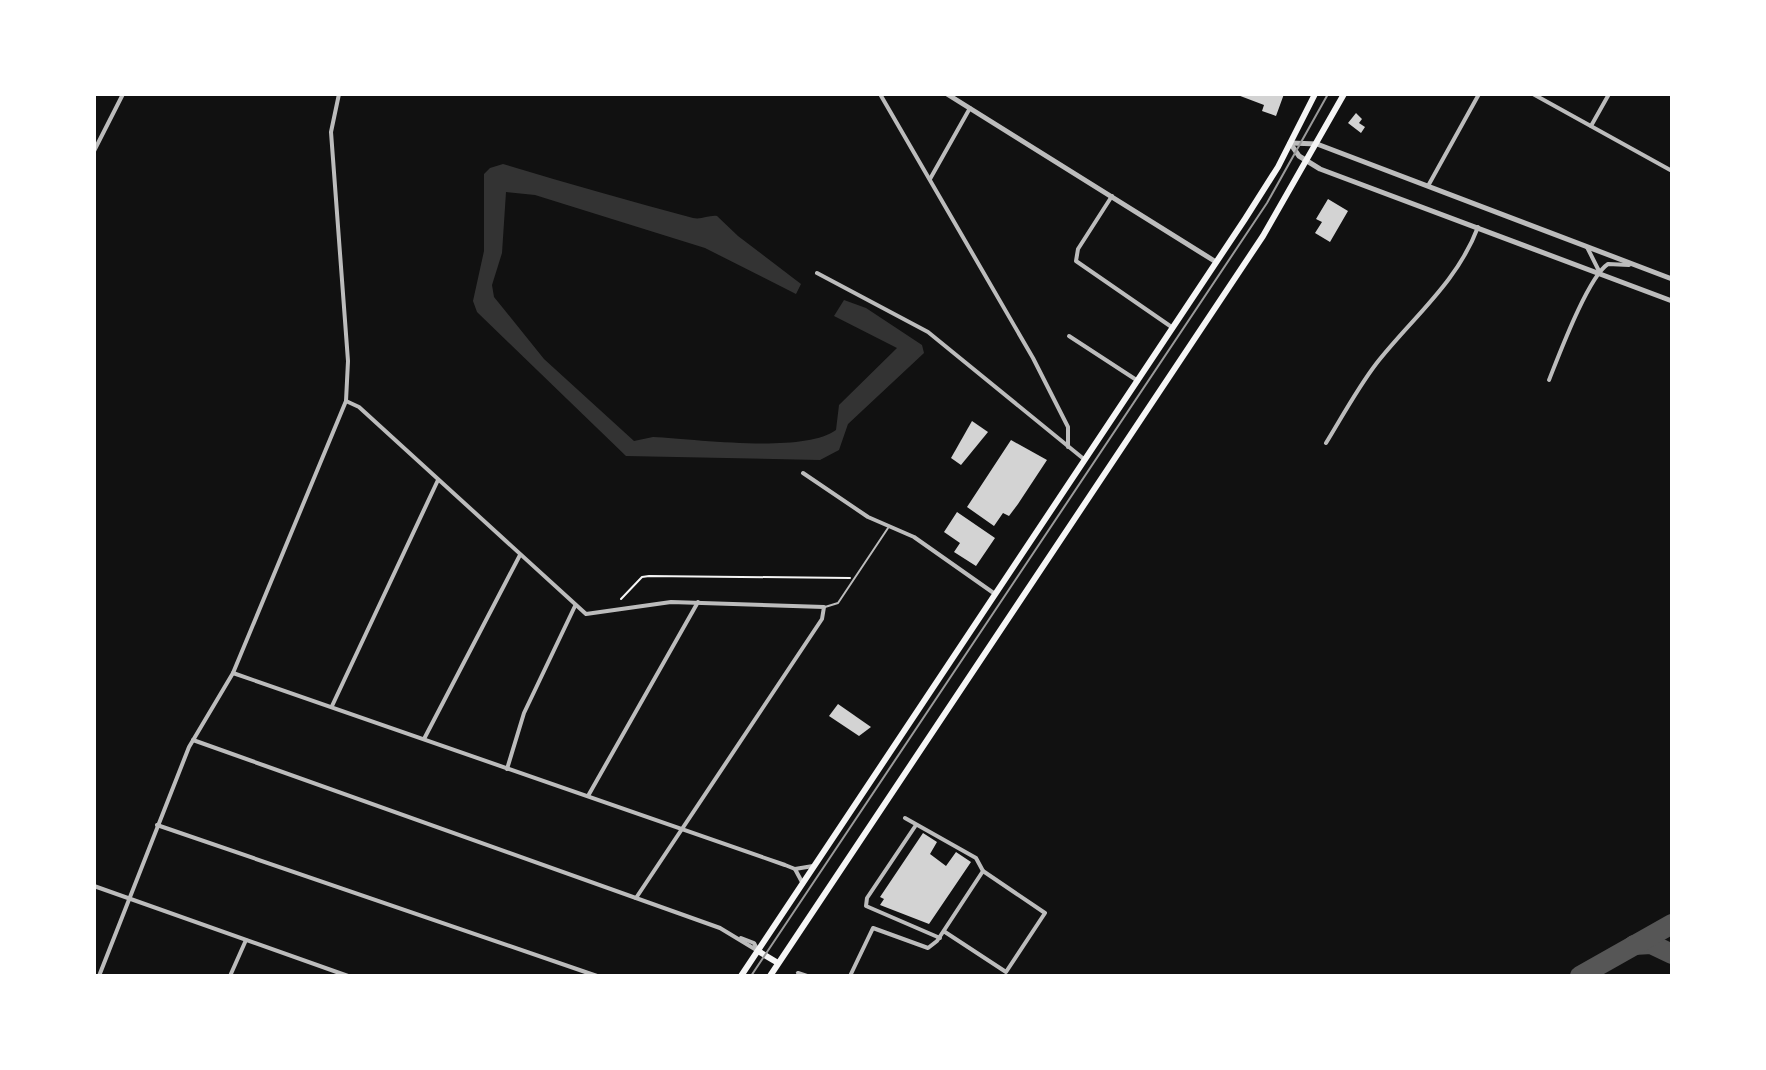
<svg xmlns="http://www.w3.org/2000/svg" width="1766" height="1070" font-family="'Zilla Slab',serif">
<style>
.water{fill:#333}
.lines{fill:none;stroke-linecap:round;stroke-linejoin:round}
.taxiway{stroke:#565656;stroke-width:20}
.building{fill:#d3d3d3}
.path{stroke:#f5f5f5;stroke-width:2}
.service{stroke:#bcbcbc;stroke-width:2}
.minor{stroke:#bcbcbc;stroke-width:4}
.tertiary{stroke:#bcbcbc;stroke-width:5}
.secondary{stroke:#f5f5f5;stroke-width:6}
.tram{stroke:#9a9a9a;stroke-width:2}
</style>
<rect width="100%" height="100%" fill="#111"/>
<path class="water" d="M503 164C566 183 630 201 693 218 701 220 709 215 717 216L738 236 801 284 796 294 705 248 535 195 506 192 502 253 492 285 494 297 544 359 634 441 653 437C695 439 804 454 836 430L839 405 897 348 834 316 844 300 866 308 922 345 924 353 848 424 839 450 820 460 626 456 477 312 473 301 484 251V174L490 168Z"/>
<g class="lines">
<g class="taxiway">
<polyline points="1634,945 1651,944 1672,954"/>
<polyline points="1580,976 1672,924"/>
</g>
</g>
<g class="building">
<polygon points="1235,94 1284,94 1276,116 1262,111 1264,105"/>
<polygon points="1356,113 1362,119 1359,123 1365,127 1361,133 1348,123"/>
<polygon points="1328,199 1348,211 1330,242 1315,233 1322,222 1316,219"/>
<polygon points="972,421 988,432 961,465 951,458"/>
<polygon points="1011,440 1047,460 1018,504 1009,516 1003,513 994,526 967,507"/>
<polygon points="957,512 995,538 976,566 954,552 960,543 944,532"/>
<polygon points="838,704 871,727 859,736 829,716"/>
<polygon points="923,833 937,842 930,854 946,866 956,852 971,862 929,924 880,905 884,899 880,897"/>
</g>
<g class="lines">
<polyline class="path" points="621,599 642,577 649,576 850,578"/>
<polyline class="service" points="825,607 838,603 888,528"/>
<g class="minor">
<polyline points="880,94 1033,358 1068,427 1068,447"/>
<polyline points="1533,94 1672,171"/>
<polyline points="1591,126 1609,94"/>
<polyline points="94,151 123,94"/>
<polyline points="930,179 970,108"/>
<polyline points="1428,186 1479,94"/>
<polyline points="1112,196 1078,249 1076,261 1173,328"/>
<polyline points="1587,247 1599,271"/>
<polyline points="817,273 928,332 1085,460"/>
<polyline points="1069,336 1138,381"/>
<path d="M1549 380C1559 355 1588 277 1608 264L1629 265"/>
<polyline points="346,401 359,407 586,614 671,602 824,607 822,619 636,898"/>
<path d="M1326 443C1342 417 1357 389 1376 364 1412 318 1457 283 1478 227"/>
<polyline points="803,473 868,517 914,537 995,594"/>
<polyline points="233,673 785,865 795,869 813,866"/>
<polyline points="332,706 438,480"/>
<polyline points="424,739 520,555"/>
<polyline points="193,740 720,928 758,951"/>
<polyline points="507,769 524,713 575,606"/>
<polyline points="588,796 698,602"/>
<polyline points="905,818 976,858 983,871 1045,913 1006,972 945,932"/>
<polyline points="157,825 597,976"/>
<polyline points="916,825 867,898 866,906 940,938"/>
<polyline points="795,869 803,884"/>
<polyline points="94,886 348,976"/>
<polyline points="741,938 754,943 758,951"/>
<polyline points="798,973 807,976"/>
<polyline points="99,976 189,747 233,673 346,401 348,361 331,132 339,94"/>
<polyline points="230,976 246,940"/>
<polyline points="850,976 873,928 928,948 937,941 983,871"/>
</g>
<g class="tertiary">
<polyline points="947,94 1216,262"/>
<polyline points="1290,143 1299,156 1320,169 1672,301"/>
<polyline points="1291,143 1317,144 1672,279"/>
</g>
<g class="secondary">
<polyline points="758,951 778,963"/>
<polyline points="741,976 1245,219 1278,167 1315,94"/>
<polyline points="770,976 1263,236 1344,94"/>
</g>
<polyline class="tram" points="751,976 1267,203 1328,94"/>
</g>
<rect width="1766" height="1070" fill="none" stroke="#ffffff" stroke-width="192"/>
</svg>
